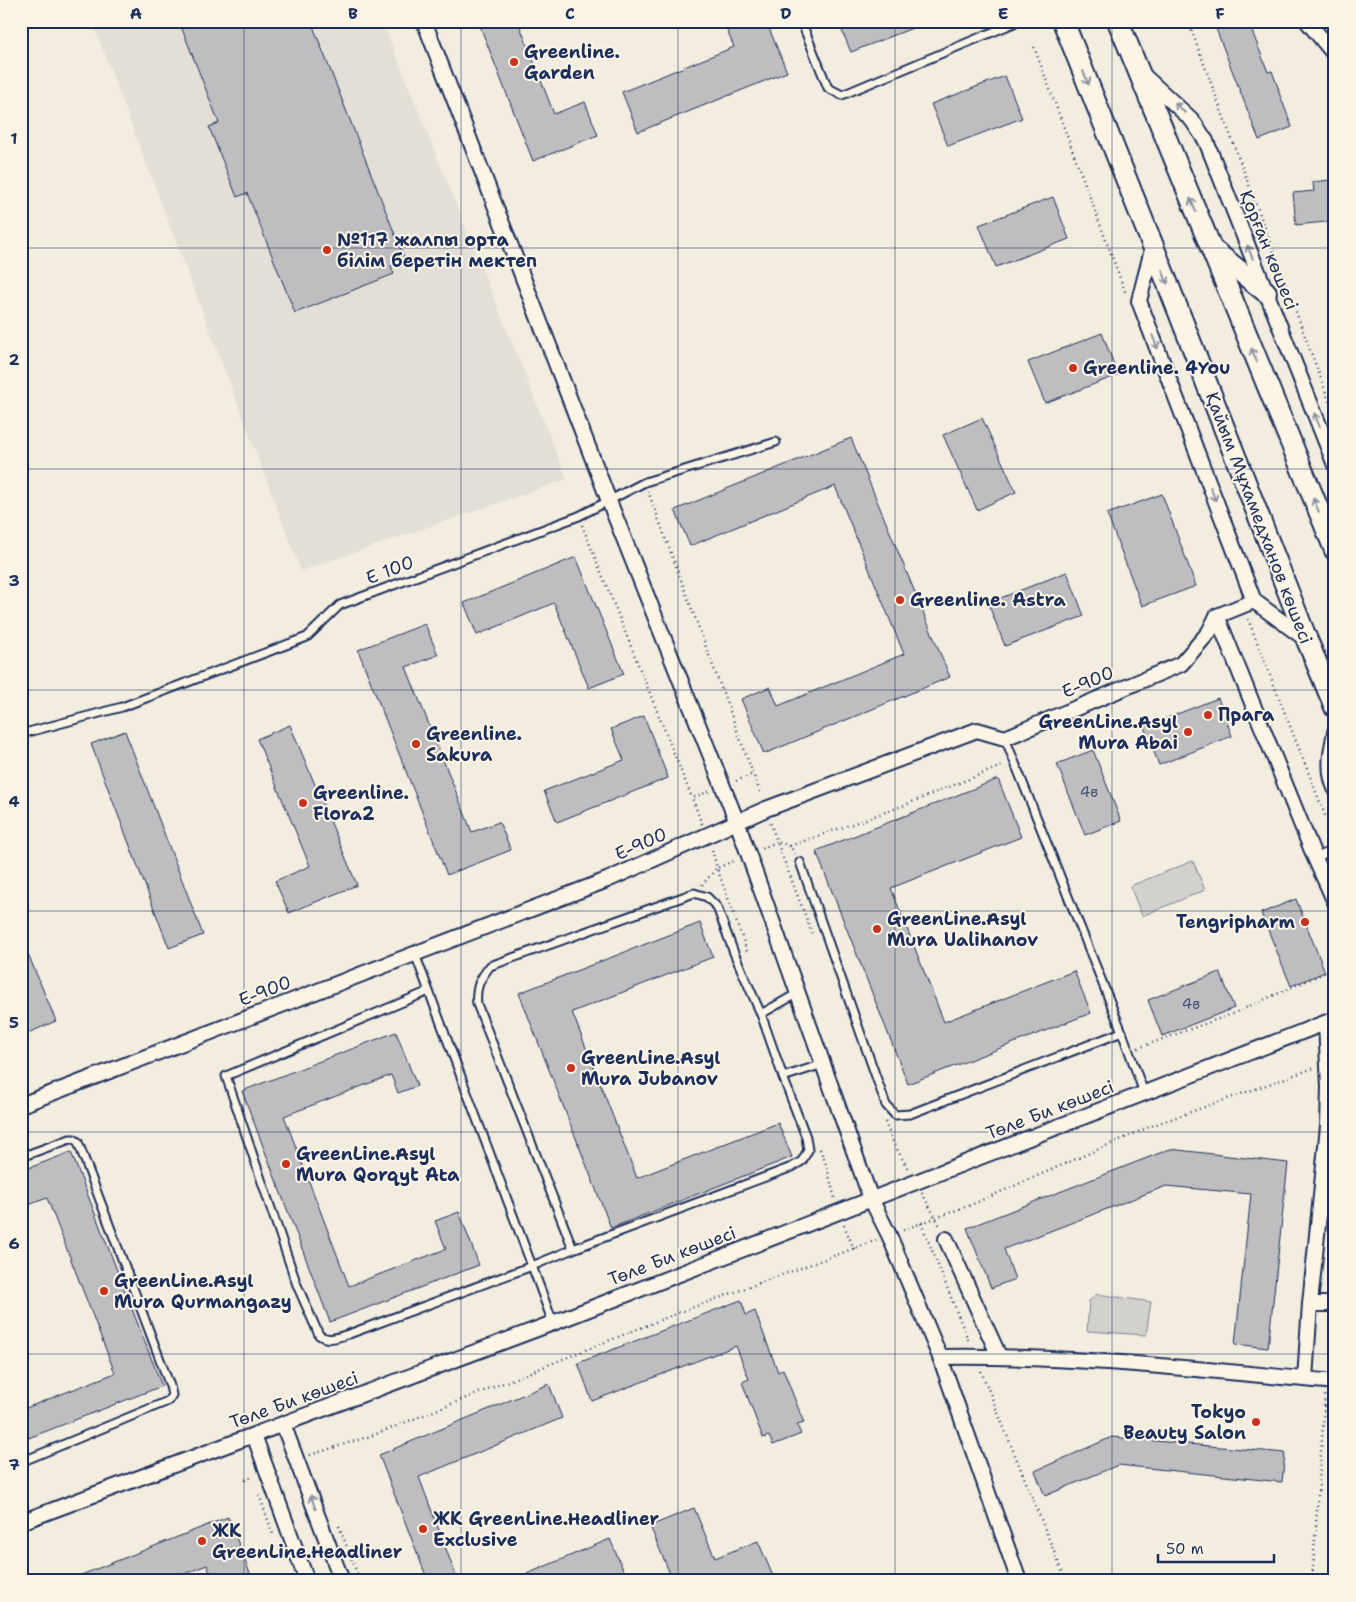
<svg xmlns="http://www.w3.org/2000/svg" width="1356" height="1602" font-family="'Shantell Sans',sans-serif">
<style>
.built{fill:#e3dfd6}
.green{fill:#d3d1cc;stroke:#778095}
.building{fill:#bebec0;stroke:#1b2f5e}
.lines{fill:none;stroke-linecap:round;stroke-linejoin:round}
.lane-casing{stroke:#1b2f5e;stroke-width:11}
.street-casing{stroke:#1b2f5e;stroke-width:18}
.secondary-casing{stroke:#1b2f5e;stroke-width:24}
.path{stroke:#1b2f5e;stroke-width:2.5;stroke-dasharray:1 4;stroke-linecap:butt}
.lane{stroke:#fcf5e5;stroke-width:7}
.street{stroke:#fcf5e5;stroke-width:14}
.secondary{stroke:#fcf5e5;stroke-width:20}
.oneway{stroke:#8c92a2}
.grid{fill:none;stroke:#1b2f5e;stroke-width:1;stroke-opacity:0.55}
.poi-dot{fill:#c8321e;stroke:#fcf5e5;stroke-width:2}
.labels{text-anchor:middle;stroke-width:4;stroke-linejoin:round;paint-order:stroke}
.number-label{font-size:15px;fill:#445376}
.poi-label{font-size:18px;font-weight:bold;fill:#1b2f5e;stroke:#fcf5e5;text-anchor:start}
.street-label{font-size:18px;fill:#1b2f5e;stroke:#fcf5e5}
.neatline{fill:none;stroke:#1b2f5e;stroke-width:2}
.grid-label{font-size:16px;text-anchor:middle;font-weight:bold;fill:#1b2f5e}
</style>
<rect width="100%" height="100%" fill="#f3ede0"/>
<filter id="ink" filterUnits="userSpaceOnUse"><feTurbulence type="fractalNoise" baseFrequency=".02" numOctaves="2"/><feDisplacementMap in="SourceGraphic" scale="10" xChannelSelector="R" yChannelSelector="G"/><feConvolveMatrix kernelMatrix="1 2 1 2 8 2 1 2 1" color-interpolation-filters="sRGB"/></filter>
<g filter="url(#ink)">
<polygon class="built" points="92,21 382,21 567,479 301,571"/>
<g class="green">
<polygon points="1193,861 1205,890 1142,916 1130,886"/>
<polygon points="1097,1294 1151,1302 1146,1335 1087,1331 1089,1301"/>
</g>
<g class="building">
<polygon points="179,21 311,21 405,260 391,266 394,274 295,313 247,193 237,197 209,127 219,123"/>
<polygon points="478,21 518,21 554,114 585,102 598,135 533,161"/>
<polygon points="723,21 766,21 787,72 638,132 622,92 734,47"/>
<polygon points="838,21 928,21 928,22 851,52"/>
<polygon points="1213,21 1248,21 1268,72 1272,71 1279,90 1278,90 1292,127 1259,140"/>
<polygon points="1005,76 1022,118 948,146 931,104"/>
<polygon points="1331,180 1332,187 1335,187 1335,221 1296,225 1293,193 1314,191 1313,182"/>
<polygon points="1053,197 1069,239 996,267 979,225"/>
<polygon points="1102,333 1118,375 1045,403 1028,362"/>
<polygon points="982,418 1016,492 977,510 943,435"/>
<polygon points="851,438 950,677 764,754 741,699 770,687 778,706 904,654 835,486 690,546 675,510"/>
<polygon points="1162,494 1196,586 1142,606 1107,514"/>
<polygon points="576,557 624,674 589,688 554,603 477,635 464,603"/>
<polygon points="1067,572 1084,616 1005,646 988,603"/>
<polygon points="425,624 438,655 406,667 472,832 499,822 511,850 447,875 358,650"/>
<polygon points="1218,698 1232,736 1159,765 1144,727"/>
<polygon points="644,716 668,778 557,822 544,791 624,760 611,729"/>
<polygon points="290,725 357,885 289,913 275,881 310,866 257,739"/>
<polygon points="125,731 203,935 169,948 91,744"/>
<polygon points="1093,750 1121,821 1085,835 1057,764"/>
<polygon points="998,779 1021,837 891,888 944,1022 1074,971 1091,1013 908,1084 816,851"/>
<polygon points="1296,899 1325,972 1291,986 1261,913"/>
<polygon points="700,923 713,957 572,1012 637,1178 778,1123 792,1157 611,1228 519,993"/>
<polygon points="21,937 56,1021 21,1036"/>
<polygon points="1220,972 1234,1008 1162,1036 1148,1000"/>
<polygon points="396,1032 417,1086 398,1093 391,1075 284,1116 349,1286 446,1249 435,1221 459,1212 479,1265 330,1322 242,1091"/>
<polygon points="1170,1149 1288,1163 1268,1348 1235,1344 1251,1194 1166,1186 1004,1249 1015,1279 991,1288 967,1228"/>
<polygon points="71,1152 162,1386 21,1441 21,1410 115,1373 47,1198 21,1208 21,1171"/>
<polygon points="741,1300 746,1315 755,1311 778,1372 783,1369 804,1423 797,1425 801,1434 773,1445 769,1436 763,1438 742,1382 749,1379 736,1346 592,1401 578,1363"/>
<polygon points="549,1384 562,1418 419,1477 458,1581 428,1581 379,1455"/>
<polygon points="1112,1437 1285,1453 1282,1482 1118,1465 1045,1496 1035,1471"/>
<polygon points="694,1508 715,1558 758,1541 775,1581 673,1581 650,1526"/>
<polygon points="228,1517 253,1581 213,1581 207,1565 166,1581 66,1581"/>
<polygon points="610,1539 624,1572 602,1581 510,1581"/>
</g>
<g class="lines">
<defs>
<g id="lane">
<polyline points="801,21 828,88 842,95 1019,21"/>
<polyline points="21,734 122,707 307,637 340,605 579,516 645,482 776,442"/>
<polyline points="1005,738 1122,1032 1144,1093"/>
<polyline points="1315,858 1335,849"/>
<polyline points="800,862 886,1105 895,1115 910,1114 1122,1032"/>
<path d="M694 893 707 897 717 907 734 953 761 1014 783 1077 806 1137 808 1150 802 1161 792 1167 573 1249 477 1004C475 987 480 979 490 966Z"/>
<path d="M415 954 532 1266 349 1334C338 1337 328 1342 319 1335L297 1285 226 1076 429 991"/>
<polyline points="761,1014 798,993"/>
<polyline points="783,1077 823,1064"/>
<polyline points="21,1157 70,1139 74,1139 78,1142 170,1386 172,1395 168,1401 21,1462"/>
<polyline points="553,1323 532,1266 573,1249"/>
</g>
<g id="street">
<polyline points="424,21 609,501 737,822 856,1157 871,1199 889,1235 940,1357 1019,1581"/>
<polyline points="1307,21 1335,55"/>
<polyline points="1142,74 1192,120 1206,141 1335,465"/>
<polyline points="1153,246 1139,301 1254,601 1307,640"/>
<polyline points="1217,616 1315,858 1335,902"/>
<path d="M1335 732C1331 751 1327 770 1335 788"/>
<polyline points="21,1105 607,880 766,809 977,730 1005,738 1181,664 1209,632 1217,616 1254,601"/>
<polyline points="946,1239 999,1356"/>
<polyline points="1310,1304 1335,1304"/>
<path d="M940 1357C1072 1355 1203 1370 1335 1382"/>
<polyline points="1305,1379 1310,1304 1328,1126 1329,1087 1326,1023"/>
<polyline points="283,1424 342,1581"/>
<polyline points="254,1435 307,1581"/>
<polyline points="21,1522 553,1323 1335,1019"/>
</g>
<g id="secondary">
<polyline points="1063,21 1153,246 1307,640 1335,707"/>
<polyline points="1118,21 1335,550"/>
<polyline points="1213,250 1266,292"/>
</g>
</defs>
<use href="#lane" class="lane-casing"/>
<use href="#street" class="street-casing"/>
<use href="#secondary" class="secondary-casing"/>
<g class="path">
<polyline points="1188,21 1335,417"/>
<polyline points="1034,47 1126,294"/>
<polyline points="648,491 761,795"/>
<polyline points="582,525 692,798"/>
<polyline points="1248,619 1334,838"/>
<polyline points="736,781 753,774"/>
<polyline points="702,824 692,798 710,791"/>
<polyline points="790,846 897,808 1004,765"/>
<polyline points="762,848 777,842 770,822"/>
<polyline points="712,850 717,868 736,860"/>
<polyline points="795,854 790,846 777,842 812,933"/>
<polyline points="702,885 717,868 748,954"/>
<polyline points="1138,1048 1232,1014 1335,968"/>
<polyline points="885,1122 893,1142 908,1169"/>
<polyline points="820,1149 827,1167 835,1199"/>
<polyline points="922,1193 940,1226"/>
<polyline points="921,1223 969,1342"/>
<polyline points="844,1225 854,1249"/>
<polyline points="903,1230 973,1204 1154,1125 1314,1068"/>
<polyline points="981,1371 1066,1581"/>
<polyline points="1324,1406 1335,1407"/>
<polyline points="310,1455 374,1435 675,1314 877,1240"/>
<polyline points="245,1480 253,1477"/>
<polyline points="259,1495 273,1534"/>
<polyline points="339,1526 360,1581"/>
<polyline points="1312,1581 1325,1395"/>
</g>
<use href="#lane" class="lane"/>
<use href="#street" class="street"/>
<use href="#secondary" class="secondary"/>
</g>
<defs><path id="oneway-shaft" d="M-6 0H5M1.5-3L5.5 0L1.5 3" fill="none" stroke-width="1.6" stroke-linecap="round" stroke-linejoin="round" transform="scale(1.25)"/></defs>
<g class="oneway">
<use href="#oneway-shaft" transform="translate(1086 78) rotate(68)"/>
<use href="#oneway-shaft" transform="translate(1180 108) rotate(-135)"/>
<use href="#oneway-shaft" transform="translate(1193 205) rotate(-112)"/>
<use href="#oneway-shaft" transform="translate(1250 252) rotate(-112)"/>
<use href="#oneway-shaft" transform="translate(1165 277) rotate(69)"/>
<use href="#oneway-shaft" transform="translate(1155 342) rotate(69)"/>
<use href="#oneway-shaft" transform="translate(1254 355) rotate(-112)"/>
<use href="#oneway-shaft" transform="translate(1317 420) rotate(-112)"/>
<use href="#oneway-shaft" transform="translate(1213 494) rotate(69)"/>
<use href="#oneway-shaft" transform="translate(1316 505) rotate(-112)"/>
<use href="#oneway-shaft" transform="translate(313 1502) rotate(-110)"/>
</g>
</g>
<path class="grid" d="M244 21V1581M461 21V1581M678 21V1581M895 21V1581M1112 21V1581M21 248H1335M21 469H1335M21 690H1335M21 911H1335M21 1132H1335M21 1354H1335"/>
<g class="poi-dot">
<circle cx="514" cy="62" r="5"/>
<circle cx="327" cy="250" r="5"/>
<circle cx="1073" cy="368" r="5"/>
<circle cx="900" cy="600" r="5"/>
<circle cx="1208" cy="715" r="5"/>
<circle cx="1188" cy="732" r="5"/>
<circle cx="416" cy="744" r="5"/>
<circle cx="303" cy="803" r="5"/>
<circle cx="1305" cy="922" r="5"/>
<circle cx="877" cy="929" r="5"/>
<circle cx="571" cy="1068" r="5"/>
<circle cx="286" cy="1164" r="5"/>
<circle cx="104" cy="1291" r="5"/>
<circle cx="1256" cy="1422" r="5"/>
<circle cx="423" cy="1529" r="5"/>
<circle cx="202" cy="1541" r="5"/>
</g>
<g class="labels">
<g class="number-label">
<text x="1089" y="797">4в</text>
<text x="1191" y="1009">4в</text>
</g>
<g class="poi-label">
<text x="524" y="58">Greenline.<tspan x="524" dy="21">Garden</tspan></text>
<text x="337" y="246">№117 жалпы орта<tspan x="337" dy="21">білім беретін мектеп</tspan></text>
<text x="1083" y="374">Greenline. 4You</text>
<text x="910" y="606">Greenline. Astra</text>
<text x="1218" y="721">Прага</text>
<text x="1178" y="728" text-anchor="end">GreenLine.Asyl<tspan x="1178" dy="21">Mura Abai</tspan></text>
<text x="426" y="740">Greenline.<tspan x="426" dy="21">Sakura</tspan></text>
<text x="313" y="799">Greenline.<tspan x="313" dy="21">Flora2</tspan></text>
<text x="887" y="925">GreenLine.Asyl<tspan x="887" dy="21">Mura Ualihanov</tspan></text>
<text x="1295" y="928" text-anchor="end">Tengripharm</text>
<text x="581" y="1064">GreenLine.Asyl<tspan x="581" dy="21">Mura Jubanov</tspan></text>
<text x="296" y="1160">GreenLine.Asyl<tspan x="296" dy="21">Mura Qorqyt Ata</tspan></text>
<text x="114" y="1287">GreenLine.Asyl<tspan x="114" dy="21">Mura Qurmangazy</tspan></text>
<text x="1246" y="1418" text-anchor="end">Tokyo<tspan x="1246" dy="21">Beauty Salon</tspan></text>
<text x="433" y="1525">ЖК GreenLine.Headliner<tspan x="433" dy="21">Exclusive</tspan></text>
<text x="212" y="1537">ЖК<tspan x="212" dy="21">GreenLine.Headliner</tspan></text>
</g>
<g class="street-label">
<text transform="translate(1269 250) rotate(68)" y="6">Қорған көшесі</text>
<text transform="translate(1259 518) rotate(69)" y="6">Қайым Мұхамедханов көшесі</text>
<text transform="translate(390 570) rotate(-21)" y="6">E 100</text>
<text transform="translate(1088 682) rotate(-23)" y="6">E-900</text>
<text transform="translate(641 844) rotate(-24)" y="6">E-900</text>
<text transform="translate(265 991) rotate(-21)" y="6">E-900</text>
<text transform="translate(1050 1110) rotate(-21)" y="6">Төле Би көшесі</text>
<text transform="translate(672 1256) rotate(-21)" y="6">Төле Би көшесі</text>
<text transform="translate(294 1400) rotate(-20)" y="6">Төле Би көшесі</text>
</g>
</g>
<rect width="1356" height="1602" fill="none" stroke="#fcf5e5" stroke-width="55"/>
<path d="M1158 1554v8h116v-8" fill="none" stroke="#1b2f5e" stroke-width="2.5"/>
<text x="1166" y="1554" font-size="15" fill="#1b2f5e" stroke="#fcf5e5" stroke-width="4" paint-order="stroke">50 m</text>
<rect x="28" y="28" width="1300" height="1546" class="neatline"/>
<g class="grid-label">
<text x="136" y="19">A</text>
<text x="353" y="19">B</text>
<text x="570" y="19">C</text>
<text x="786" y="19">D</text>
<text x="1003" y="19">E</text>
<text x="1220" y="19">F</text>
<text x="14" y="144">1</text>
<text x="14" y="365">2</text>
<text x="14" y="586">3</text>
<text x="14" y="807">4</text>
<text x="14" y="1028">5</text>
<text x="14" y="1249">6</text>
<text x="14" y="1470">7</text>
</g>
</svg>
